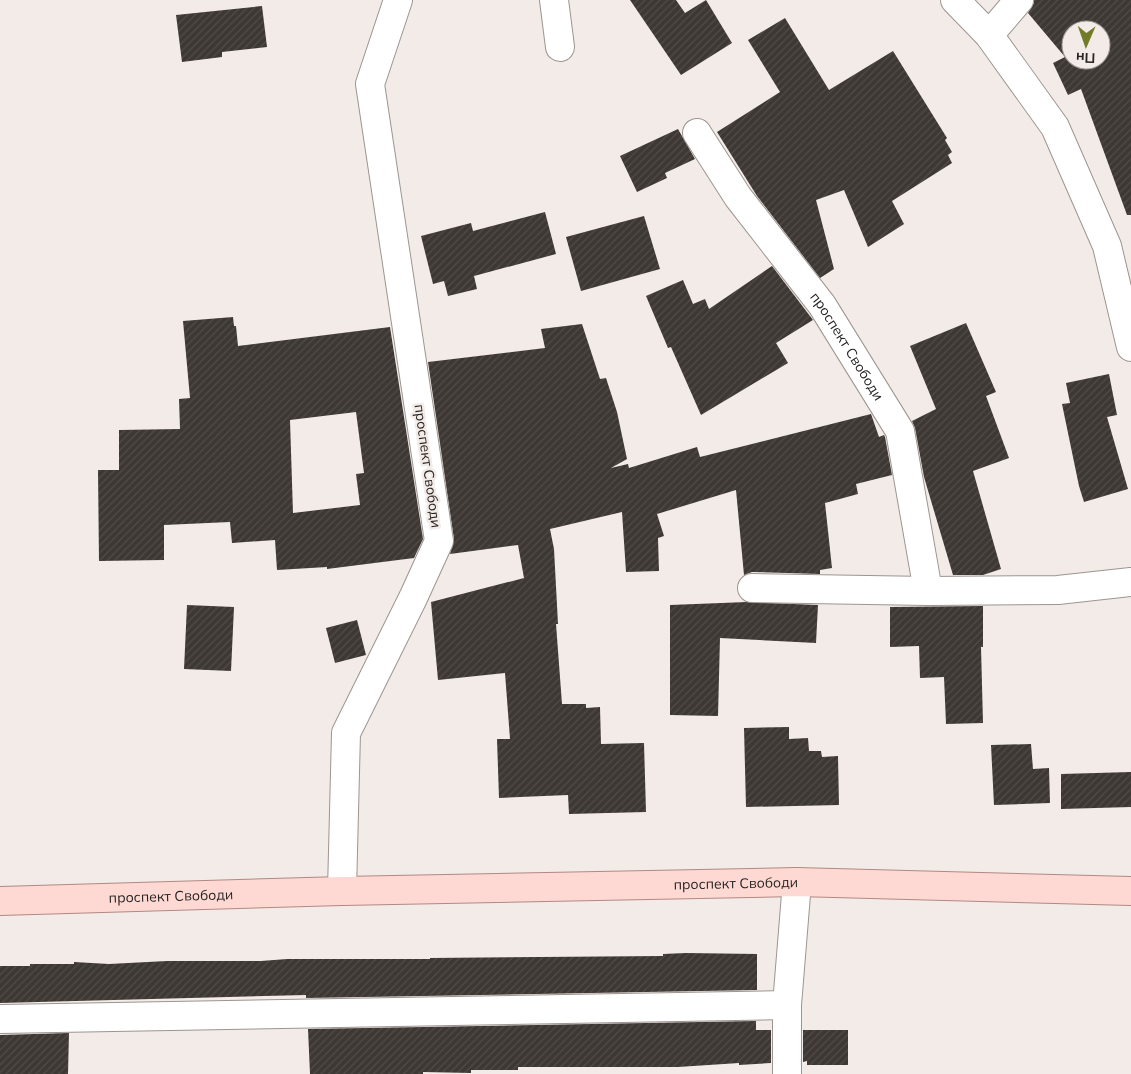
<svg xmlns="http://www.w3.org/2000/svg" width="1131" height="1074" font-family="Mulish,sans-serif">
<style>
.building{fill:url(#building-hatch);fill-rule:evenodd}
.lines{fill:none;stroke-linecap:round;stroke-linejoin:round}
.minor-casing{stroke:#9c9591;stroke-width:30}
.major-casing{stroke:#b18982;stroke-width:30}
.minor{stroke:#fff;stroke-width:28}
.major{stroke:#fed9d3;stroke-width:28}
.labels{text-anchor:middle;stroke-width:5;stroke-linejoin:round;paint-order:stroke}
.street-label{font-size:14px;fill:#252221;stroke:#f3ebe7}
</style>
<defs>
<pattern id="building-hatch" width="6" height="6" patternUnits="userSpaceOnUse" patternTransform="scale(1.25)"><rect width="6" height="6" fill="#3e3835"/><path d="M-1 1l2-2M0 6l6-6M5 7l2-2" fill="none" stroke="#514c49"/></pattern>
</defs>
<rect width="100%" height="100%" fill="#f3ebe7"/>
<g class="building">
<polygon points="630,0 676,0 685,13 706,0 732,43 681,75"/>
<path d="M1034 0H1131V215H1127L1081 89 1068 95 1053 63 1065 57 1028 13 1034 3ZM1071 30H1101V60H1071Z"/>
<polygon points="262,6 267,47 222,52 222,57 182,62 176,15"/>
<polygon points="785,18 829,90 893,51 947,138 945,140 952,152 948,155 952,163 892,201 904,224 868,247 844,190 816,200 834,269 820,278 757,196 717,132 780,92 748,40"/>
<polygon points="678,129 695,159 665,173 667,178 637,192 620,156"/>
<polygon points="545,212 556,254 474,276 477,289 448,296 444,281 433,284 421,236 471,223 473,231"/>
<polygon points="644,216 660,269 581,291 566,237"/>
<polygon points="772,266 813,320 776,343 788,363 701,415 671,347 668,348 646,296 683,280 693,304 705,299 709,309"/>
<path d="M233 317 234 326H236L238 346 390 327 423 539 414 558 327 569V567L277 570 275 540 232 543 230 522 164 525V560L99 561 98 470H119V430L180 429 179 399 190 398 183 321ZM356 412 364 473 356 474 360 505 293 513 290 420Z"/>
<polygon points="966,323 996,392 986,396 1009,458 973,471 1001,569 983,575 953,575 924,477 915,428 912,421 936,409 910,346"/>
<polygon points="582,324 600,379 606,378 617,412 627,459 611,468 628,464 629,468 697,447 700,457 871,414 879,437 884,435 885,437 892,475 856,484 858,494 825,503 832,568 820,570 820,574 752,572 744,575 736,490 657,514 664,536 658,538 659,571 626,572 622,512 550,529 554,549 558,624 556,624 562,704 586,704 586,708 600,707 601,744 644,743 646,812 569,814 568,795 499,798 497,739 510,739 505,673 438,680 431,602 524,578 518,545 450,554 454,539 428,362 545,348 541,329"/>
<polygon points="1109,374 1117,415 1107,417 1128,489 1084,502 1079,486 1062,404 1070,403 1066,383"/>
<polygon points="747,602 818,605 816,643 720,638 718,716 670,715 670,605"/>
<polygon points="187,605 234,607 231,671 184,669"/>
<polygon points="983,606 983,647 981,647 983,723 946,724 944,677 920,678 919,646 890,647 890,607"/>
<polygon points="357,620 366,655 335,663 326,628"/>
<polygon points="789,727 789,739 808,738 809,751 821,751 822,757 838,756 839,805 746,807 744,728"/>
<polygon points="1031,744 1033,769 1049,768 1050,803 994,805 991,745"/>
<polygon points="1131,772 1131,807 1061,809 1061,774"/>
<polygon points="686,953 757,954 757,990 306,998 306,995 0,1003 0,966 30,966 30,964 74,964 74,962 109,964 167,961 261,961 287,959 430,959 430,958 663,956 663,954"/>
<polygon points="756,1021 756,1030 771,1030 771,1063 739,1065 739,1063 678,1067 518,1067 518,1070 471,1070 471,1073 423,1072 423,1074 310,1074 308,1029"/>
<polygon points="803,1030 848,1030 848,1065 807,1065 807,1061 803,1062"/>
<polygon points="69,1033 68,1074 0,1074 0,1035"/>
</g>
<g class="lines">
<defs>
<g id="minor">
<polyline points="554,0 560,47"/>
<polyline points="955,0 989,35 1055,127 1107,246 1131,347"/>
<polyline points="989,35 1019,0"/>
<path id="s1" d="M697 133 738 197 822 305 900 431 928 591"/>
<polyline points="752,588 928,591 1058,590 1131,582"/>
<polyline points="342,891 346,733 413,598 439,541 370,84 398,0"/>
<polyline points="0,1019 787,1005"/>
<polyline points="787,1074 787,1005 797,882"/>
</g>
<g id="major">
<path id="s2" d="M0 901 342 891 797 882 1131 891"/>
</g>
</defs>
<use href="#minor" class="minor-casing"/>
<use href="#major" class="major-casing"/>
<use href="#minor" class="minor"/>
<use href="#major" class="major"/>
</g>
<g class="labels">
<g class="street-label">
<text dy="5" stroke="none"><textPath href="#s1" startOffset="261">проспект Свободи</textPath></text>
<text transform="translate(428 466) rotate(82)" y="5">проспект Свободи</text>
<text dy="5" stroke="none"><textPath href="#s2" startOffset="736">проспект Свободи</textPath></text>
<text dy="5" stroke="none"><textPath href="#s2" startOffset="171">проспект Свободи</textPath></text>
</g>
</g>
<g transform="translate(1086 45) rotate(182)"><circle r="24" fill="#f3ebe7" stroke="#a19b98"/>
<path d="M0-4L9 19L0 12L-9 19Z" fill="#727c28"/>
<text y="-8" font-size="14" font-weight="bold" text-anchor="middle" fill="#252221">Пн</text>
</g>
</svg>
